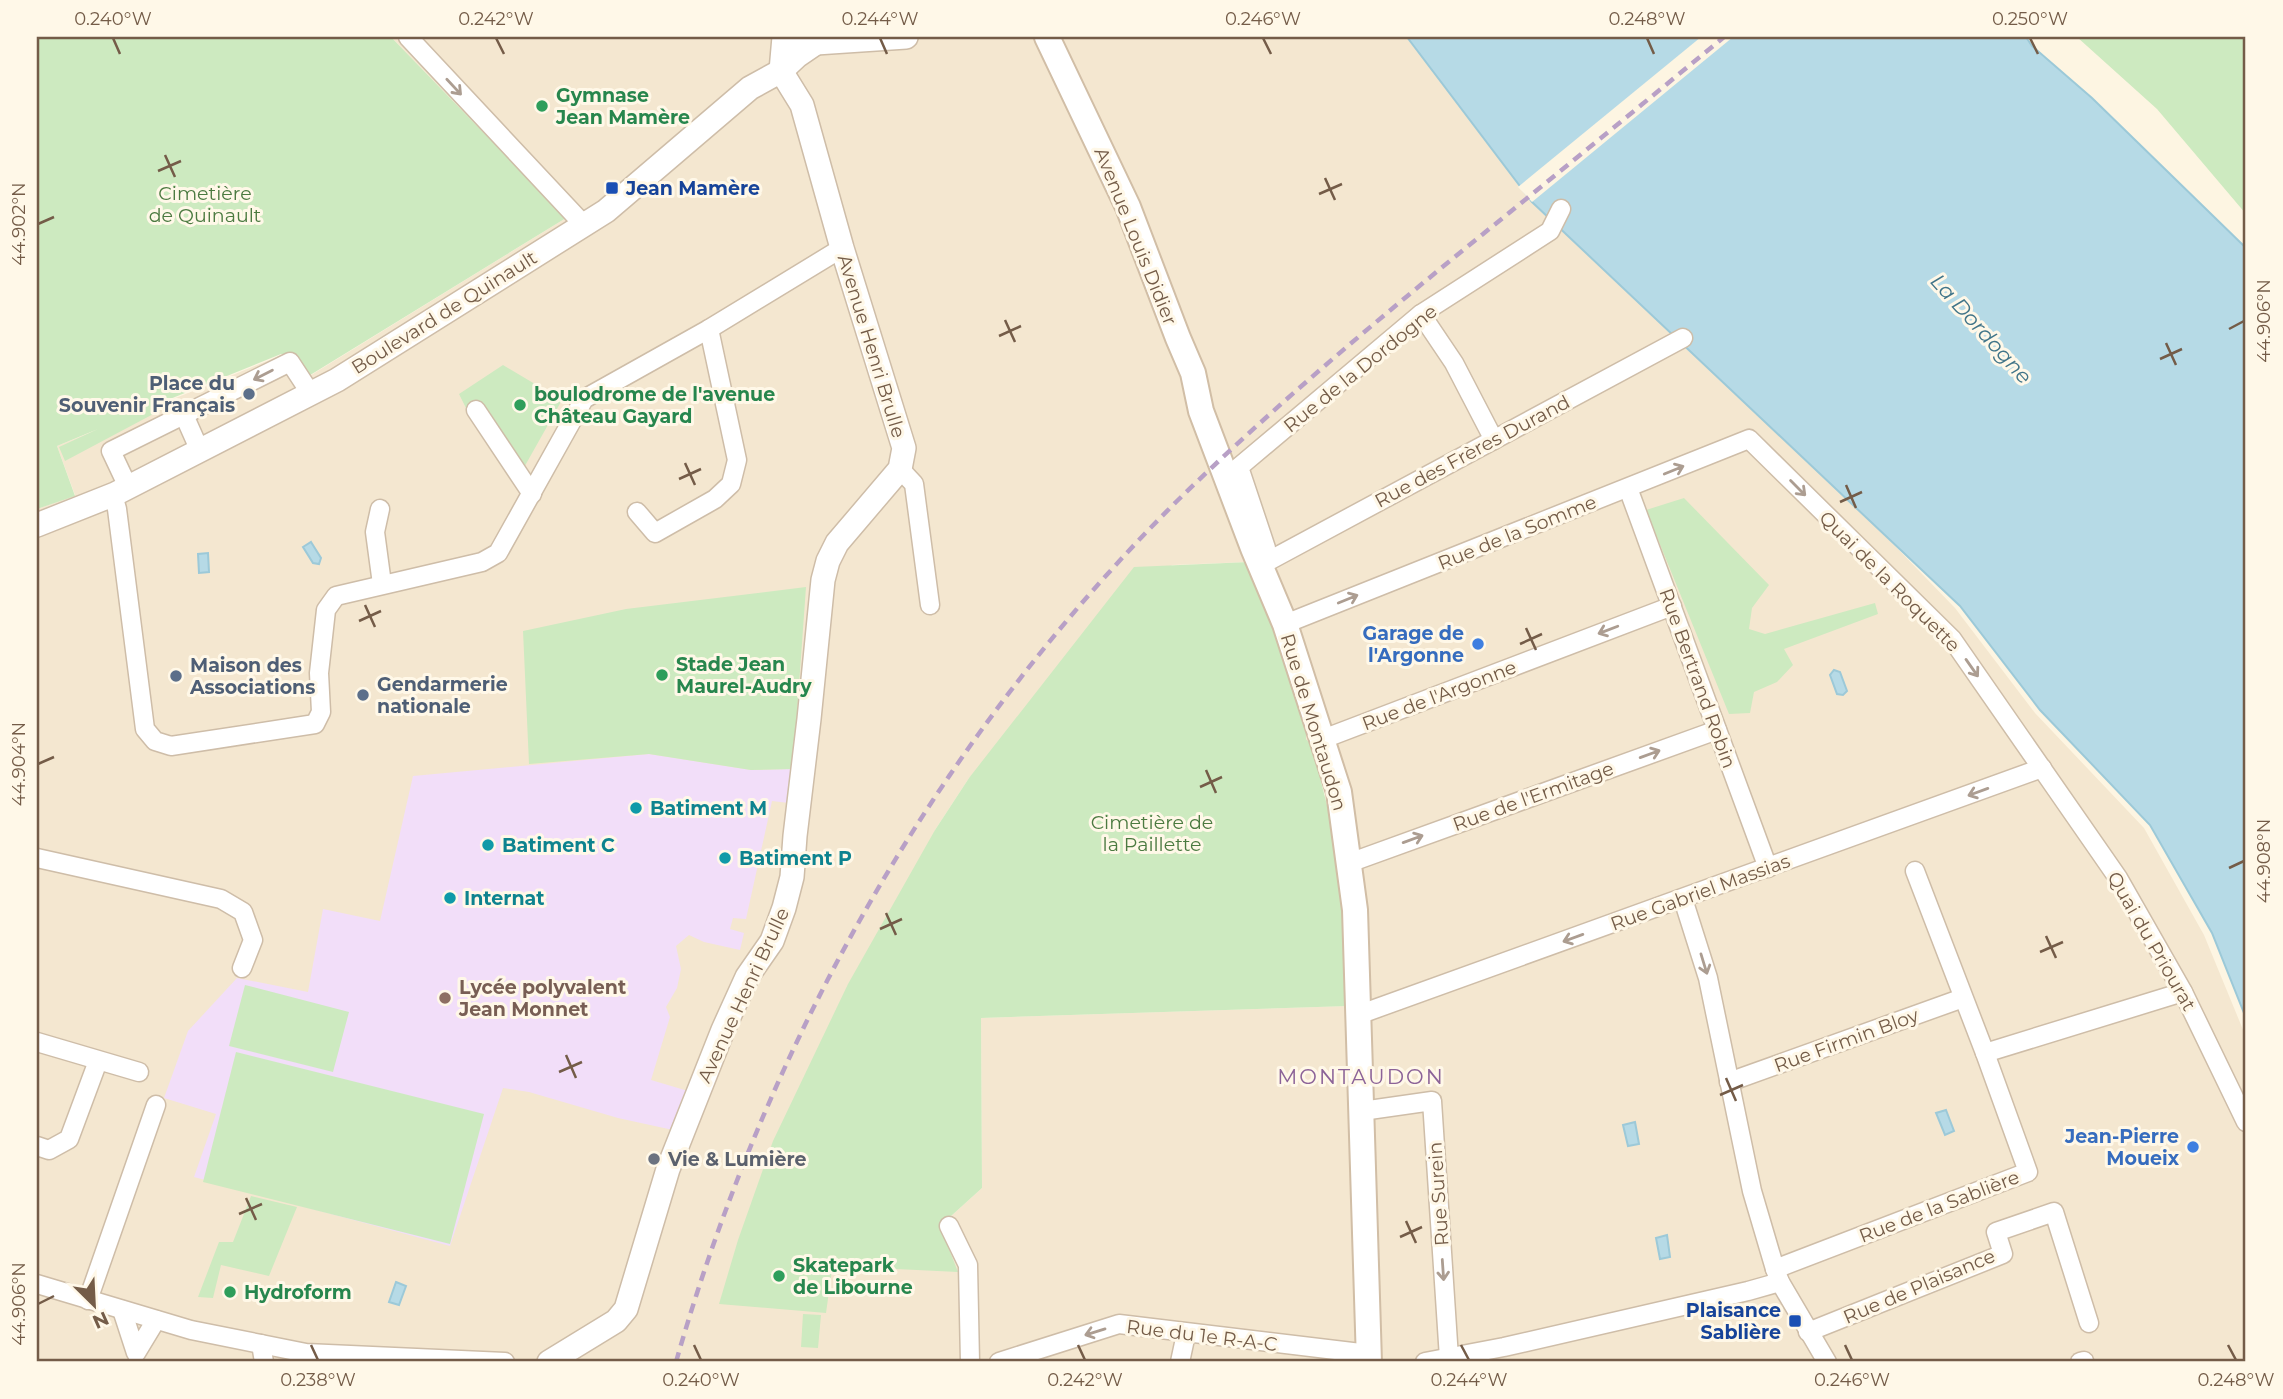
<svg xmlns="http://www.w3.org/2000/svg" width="2283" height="1399" font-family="Montserrat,sans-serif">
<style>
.residential{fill:#f4e7d0;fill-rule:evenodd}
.education{fill:#f2def9}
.green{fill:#cdeac0}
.water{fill:#b6dae6;stroke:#9cc9d8;stroke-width:2}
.pier{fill:#fdf5e2}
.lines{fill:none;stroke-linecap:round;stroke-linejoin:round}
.minor-casing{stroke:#cebda8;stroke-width:21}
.tertiary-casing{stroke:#cebda8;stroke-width:26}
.secondary-casing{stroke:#d1bea6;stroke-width:28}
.minor{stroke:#fff;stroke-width:18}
.tertiary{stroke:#fff;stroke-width:23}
.secondary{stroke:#fff;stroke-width:24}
.rail{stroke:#b8a0c6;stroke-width:4.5;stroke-dasharray:10 7;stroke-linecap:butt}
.oneway{stroke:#ac9d91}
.ticks{fill:none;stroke:#745c48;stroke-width:2.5}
.leisure-dot{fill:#2e9e5b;stroke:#fff8e8;stroke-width:2.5}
.transit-dot{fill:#1a4fb4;stroke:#fff8e8;stroke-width:2.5}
.service-dot{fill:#5c6f8a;stroke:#fff8e8;stroke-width:2.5}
.shop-dot{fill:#3f7fe0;stroke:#fff8e8;stroke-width:2.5}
.culture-dot{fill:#0f9aa8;stroke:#fff8e8;stroke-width:2.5}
.education-dot{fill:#8d6e63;stroke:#fff8e8;stroke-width:2.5}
.worship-dot{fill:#6b7280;stroke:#fff8e8;stroke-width:2.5}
.labels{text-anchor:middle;stroke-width:6;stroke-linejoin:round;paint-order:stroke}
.leisure-label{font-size:19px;font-weight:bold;fill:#27864d;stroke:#fff8e8;text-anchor:start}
.transit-label{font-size:19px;font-weight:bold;fill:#164399;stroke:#fff8e8;text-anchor:start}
.park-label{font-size:19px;fill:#4b7a40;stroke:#fff8e8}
.street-label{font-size:19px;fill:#745c48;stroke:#fff8e8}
.service-label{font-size:19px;font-weight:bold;fill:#4e5e75;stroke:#fff8e8;text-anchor:start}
.shop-label{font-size:19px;font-weight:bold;fill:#366cbe;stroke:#fff8e8;text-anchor:end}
.culture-label{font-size:19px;font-weight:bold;fill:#0d838f;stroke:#fff8e8;text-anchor:start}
.education-label{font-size:19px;font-weight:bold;fill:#785e54;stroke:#fff8e8;text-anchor:start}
.worship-label{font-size:19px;font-weight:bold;fill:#5b616d;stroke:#fff8e8;text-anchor:start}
.water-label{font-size:21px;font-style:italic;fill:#417589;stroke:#fff8e8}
.neighbourhood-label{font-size:21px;letter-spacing:2px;fill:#8c6398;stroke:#fff8e8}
.neatline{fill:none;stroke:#745c48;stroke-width:2.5}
.ticks-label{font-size:18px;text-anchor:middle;fill:#745c48}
</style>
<rect width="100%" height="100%" fill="#fdf5e2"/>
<path class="residential" d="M391 37H1416L1560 200 1955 608 2035 713 2144 828 2204 935 2246 1037V1362H37V509L75 495 57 446 287 353 294 356 308 377 566 218ZM1249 562 1306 721V739L1312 746 1327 799 1349 1006 981 1018 982 1188 940 1226 834 1266 835 1247 935 830 969 778 1172 565Z"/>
<polygon class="education" points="649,754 751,770 793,769 789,803 772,801 746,919 733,918 730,929 744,933 740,950 704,942 689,935 676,946 681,969 677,988 666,1007 670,1017 651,1080 688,1091 673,1130 618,1118 529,1092 503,1088 450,1246 194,1177 216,1114 164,1098 188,1031 237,978 308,992 323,909 380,921 413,776"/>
<g class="green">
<polygon points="37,37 391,37 566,218 307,377 294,356 281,354 165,401 167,406 174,403 65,461 59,447 98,429 57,446 75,496 37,509"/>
<polygon points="2077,37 2246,37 2246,214 2157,109"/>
<polygon points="503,365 562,400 522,471 475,402 466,408 459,394"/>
<polygon points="1684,498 1769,585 1752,608 1749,629 1765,634 1875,603 1878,614 1784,649 1793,665 1777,682 1754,692 1750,713 1729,714 1646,510"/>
<polygon points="1249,562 1292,674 1306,721 1306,739 1312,746 1330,817 1342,906 1349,1006 981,1018 982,1188 940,1226 958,1272 834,1266 834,1256 826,1313 719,1304 738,1240 773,1141 848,984 935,830 969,778 1134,567"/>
<polygon points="806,587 793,769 751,770 649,754 529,764 523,631 626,609"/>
<polygon points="245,985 349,1012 333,1072 229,1046"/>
<polygon points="236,1052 484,1114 450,1244 203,1182"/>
<polygon points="251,1196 297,1207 269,1276 221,1265 213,1298 198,1297 219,1242 233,1242"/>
<polygon points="803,1314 821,1315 818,1348 801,1347"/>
</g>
<g class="water">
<polygon points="1407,37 2026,37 2032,46 2092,98 2246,248 2246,1018 2212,933 2150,825 2040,710 1960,606 1532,202"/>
<polygon points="311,542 321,558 319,564 313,563 303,547"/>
<polygon points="208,553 209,572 199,573 198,554"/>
<polygon points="1834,670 1840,672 1847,691 1843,695 1837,694 1830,675"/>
<polygon points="1946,1110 1954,1131 1945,1135 1936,1113"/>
<polygon points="1635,1122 1639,1144 1628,1146 1623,1125"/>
<polygon points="1667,1235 1670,1257 1660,1259 1656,1238"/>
<polygon points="396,1282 406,1286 399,1305 389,1302"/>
</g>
<polygon class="pier" points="1701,37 1733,37 1532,202 1518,187"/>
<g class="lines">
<defs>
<g id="minor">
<polyline points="408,37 584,225"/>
<polyline points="1421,314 1454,363 1494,440"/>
<polyline points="476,410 532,494"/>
<polyline points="184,415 200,451"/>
<polyline points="900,469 914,484 930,605"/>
<polyline points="128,487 111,451 290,362 311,394"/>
<polyline points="1628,488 1768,868"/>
<polyline points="113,495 117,509 145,729 155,741 171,746 315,724 321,712 319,673 326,610 336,596 482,562 498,553 584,399 709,329 842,248"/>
<polyline points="380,509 375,532 382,584"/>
<polyline points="637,512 655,533 715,499 731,484 737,460 709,329"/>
<polyline points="1263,558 1266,548 1239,467 1421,314 1550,231 1561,209"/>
<polyline points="1261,565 1683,338"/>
<polyline points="1285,624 1749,439 1952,639 2118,878 2183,992 2246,1122"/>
<polyline points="1323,739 1672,606"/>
<polyline points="37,858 221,899 243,912 253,940 242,968"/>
<polyline points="1349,863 1717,730"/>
<polyline points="1915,871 1985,1053"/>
<polyline points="1683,899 1708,978 1752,1191 1775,1269 1780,1282 1827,1362"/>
<polyline points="1358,1015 2042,768"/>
<polyline points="37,1042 139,1072"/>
<polyline points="1729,1082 1963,998"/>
<polyline points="1362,1111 1432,1101 1449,1358"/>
<polyline points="37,1146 49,1150 69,1139 98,1061"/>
<polyline points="949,1226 968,1265 970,1362"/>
<polyline points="1775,1269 2028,1172 1985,1053 2183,992"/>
<polyline points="37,1284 191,1330 306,1353 505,1362"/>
<polyline points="88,1300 156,1105"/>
<polyline points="122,1310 136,1353 156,1320"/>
<polyline points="1808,1332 2003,1254 1996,1232 2054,1212 2089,1323"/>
<polyline points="261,1344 264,1362"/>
<polyline points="999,1362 1119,1324 1369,1354"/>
<polyline points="1180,1362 1186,1334"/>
<polyline points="1425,1362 1504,1347 1748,1291 1780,1282"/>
<polyline points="2080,1362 2084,1361"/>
</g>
<g id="tertiary">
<polyline points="802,39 816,43 906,37"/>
<polyline points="37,525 115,494 337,380 606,211 750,88 781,71 797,56 816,43"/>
<polyline points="549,1362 616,1321 626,1309 668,1169 723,1030 747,977 772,941 784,908 792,877 795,836 809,719 823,580 828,561 837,543 900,469 904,448 842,248 802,105 781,71 784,37"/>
</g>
<polyline id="secondary" points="1047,37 1128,207 1178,338 1193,373 1201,411 1253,548 1285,624 1339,792 1355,910 1369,1362"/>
</defs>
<use href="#minor" class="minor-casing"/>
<use href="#tertiary" class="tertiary-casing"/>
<use href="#secondary" class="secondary-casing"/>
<use href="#minor" class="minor"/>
<use href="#tertiary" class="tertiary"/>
<use href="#secondary" class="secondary"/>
<path class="rail" d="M676 1362C768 1040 938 739 1176 502 1273 407 1377 320 1483 234 1563 169 1644 103 1724 37"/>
</g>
<defs><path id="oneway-shaft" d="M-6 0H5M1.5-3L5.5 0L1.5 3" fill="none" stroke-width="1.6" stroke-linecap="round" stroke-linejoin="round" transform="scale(1.75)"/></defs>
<g class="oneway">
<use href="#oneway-shaft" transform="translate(454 87) rotate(47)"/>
<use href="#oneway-shaft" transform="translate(263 375) rotate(153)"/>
<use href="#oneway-shaft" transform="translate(1674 470) rotate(-22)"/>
<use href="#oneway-shaft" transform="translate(1798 488) rotate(45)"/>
<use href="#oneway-shaft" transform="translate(1348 599) rotate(-22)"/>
<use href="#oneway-shaft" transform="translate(1608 630) rotate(159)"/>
<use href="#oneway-shaft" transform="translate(1972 668) rotate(55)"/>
<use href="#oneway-shaft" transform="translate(1650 754) rotate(-20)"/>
<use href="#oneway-shaft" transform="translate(1978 792) rotate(160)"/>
<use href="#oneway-shaft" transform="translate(1413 839) rotate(-20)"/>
<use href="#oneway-shaft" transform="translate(1573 938) rotate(160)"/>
<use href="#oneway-shaft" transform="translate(1704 964) rotate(73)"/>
<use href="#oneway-shaft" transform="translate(1443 1270) rotate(86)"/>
<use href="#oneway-shaft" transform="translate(1095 1332) rotate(163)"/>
</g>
<path class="ticks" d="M113 38 120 54M496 38 504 54M880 38 887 54M1263 38 1271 54M1647 38 1654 54M2030 38 2038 54M165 155 175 177M158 171 181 161M1325 178 1335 200M1319 194 1342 184M38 224 54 217M1005 320 1015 342M2229 329 2244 321M999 336 1021 326M2166 343 2176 365M2160 359 2182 349M685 463 695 485M679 479 701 469M1846 485 1856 508M1840 502 1862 492M365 605 375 627M359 621 381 611M1526 628 1536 650M1520 644 1542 634M38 764 54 757M1206 770 1216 793M1200 787 1222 777M2229 868 2244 861M886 913 896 935M880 929 902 919M2046 936 2056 958M2040 952 2063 942M566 1055 576 1078M559 1072 582 1062M1726 1078 1736 1101M1720 1095 1743 1085M246 1198 256 1220M239 1214 262 1204M1406 1221 1416 1243M1400 1237 1422 1227M38 1304 54 1296M311 1345 318 1360M694 1345 701 1360M1078 1345 1085 1360M1461 1345 1469 1360M1845 1345 1852 1360M2228 1345 2236 1360"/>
<g class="leisure-dot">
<circle cx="542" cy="106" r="7"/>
<circle cx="520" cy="405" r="7"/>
<circle cx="662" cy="675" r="7"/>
<circle cx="779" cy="1276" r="7"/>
<circle cx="230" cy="1292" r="7"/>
</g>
<g class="transit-dot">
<rect x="605" y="181" width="14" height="14" rx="3.5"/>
<rect x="1788" y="1314" width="14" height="14" rx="3.5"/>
</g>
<g class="service-dot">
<circle cx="249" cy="394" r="7"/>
<circle cx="176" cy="676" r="7"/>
<circle cx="363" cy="695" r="7"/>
</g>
<g class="shop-dot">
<circle cx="1478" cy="644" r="7"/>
<circle cx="2193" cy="1147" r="7"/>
</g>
<g class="culture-dot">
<circle cx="636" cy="808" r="7"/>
<circle cx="488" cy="845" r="7"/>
<circle cx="725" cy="858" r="7"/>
<circle cx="450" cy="898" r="7"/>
</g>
<circle class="education-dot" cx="445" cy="998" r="7"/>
<circle class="worship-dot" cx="654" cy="1159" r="7"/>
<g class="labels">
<g class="leisure-label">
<text x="556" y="102">Gymnase<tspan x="556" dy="22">Jean Mamère</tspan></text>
<text x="534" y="401">boulodrome de l'avenue<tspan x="534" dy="22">Château Gayard</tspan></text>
<text x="676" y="671">Stade Jean<tspan x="676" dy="22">Maurel-Audry</tspan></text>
<text x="793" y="1272">Skatepark<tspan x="793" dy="22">de Libourne</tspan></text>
<text x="244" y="1299">Hydroform</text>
</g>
<g class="transit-label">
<text x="626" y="195">Jean Mamère</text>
<text x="1781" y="1317" text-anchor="end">Plaisance<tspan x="1781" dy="22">Sablière</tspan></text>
</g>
<g class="park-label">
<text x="205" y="200">Cimetière<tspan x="205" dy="22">de Quinault</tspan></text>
<text x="1152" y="829">Cimetière de<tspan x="1152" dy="22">la Paillette</tspan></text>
</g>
<g class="street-label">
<text transform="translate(1136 236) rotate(68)" y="7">Avenue Louis Didier</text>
<text transform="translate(444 312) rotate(-32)" y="7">Boulevard de Quinault</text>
<text transform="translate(872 346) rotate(73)" y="7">Avenue Henri Brulle</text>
<text transform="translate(1360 368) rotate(-39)" y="7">Rue de la Dordogne</text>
<text transform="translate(1472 451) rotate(-28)" y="7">Rue des Frères Durand</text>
<text transform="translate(1517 532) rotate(-22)" y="7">Rue de la Somme</text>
<text transform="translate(1890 581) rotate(45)" y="7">Quai de la Roquette</text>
<text transform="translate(1698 678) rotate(70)" y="7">Rue Bertrand Robin</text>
<text transform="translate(1439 695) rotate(-21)" y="7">Rue de l'Argonne</text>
<text transform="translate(1314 722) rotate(73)" y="7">Rue de Montaudon</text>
<text transform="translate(1533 796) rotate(-20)" y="7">Rue de l'Ermitage</text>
<text transform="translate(1700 892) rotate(-20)" y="7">Rue Gabriel Massias</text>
<text transform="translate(2152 941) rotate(60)" y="7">Quai du Priourat</text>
<text transform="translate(743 995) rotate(-65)" y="7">Avenue Henri Brulle</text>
<text transform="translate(1846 1040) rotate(-20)" y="7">Rue Firmin Bloy</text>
<text transform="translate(1438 1194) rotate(-94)" y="7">Rue Surein</text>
<text transform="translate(1939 1206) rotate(-21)" y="7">Rue de la Sablière</text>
<text transform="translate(1919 1286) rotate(-23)" y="7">Rue de Plaisance</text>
<text transform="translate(1202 1335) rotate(7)" y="7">Rue du 1e R-A-C</text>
</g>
<g class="service-label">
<text x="235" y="390" text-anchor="end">Place du<tspan x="235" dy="22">Souvenir Français</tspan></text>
<text x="190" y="672">Maison des<tspan x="190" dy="22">Associations</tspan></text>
<text x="377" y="691">Gendarmerie<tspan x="377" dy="22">nationale</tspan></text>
</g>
<g class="shop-label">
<text x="1464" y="640">Garage de<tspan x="1464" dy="22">l'Argonne</tspan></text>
<text x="2179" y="1143">Jean-Pierre<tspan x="2179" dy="22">Moueix</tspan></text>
</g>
<g class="culture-label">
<text x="650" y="815">Batiment M</text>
<text x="502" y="852">Batiment C</text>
<text x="739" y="865">Batiment P</text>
<text x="464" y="905">Internat</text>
</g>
<g class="education-label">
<text x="459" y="994">Lycée polyvalent<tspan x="459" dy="22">Jean Monnet</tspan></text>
</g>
<g class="worship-label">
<text x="668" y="1166">Vie &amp; Lumière</text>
</g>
<g class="water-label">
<text transform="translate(1981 329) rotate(48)" y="7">La Dordogne</text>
</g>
<g class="neighbourhood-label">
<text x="1361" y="1084">MONTAUDON</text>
</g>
</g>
<rect width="2283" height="1399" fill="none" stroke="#fff8e8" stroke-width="77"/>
<g transform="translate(94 1305) rotate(156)" stroke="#fff8e8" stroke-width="5" paint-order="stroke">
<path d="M0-5L12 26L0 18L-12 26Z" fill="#745c48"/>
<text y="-10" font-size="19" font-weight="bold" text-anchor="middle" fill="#745c48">N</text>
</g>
<rect x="38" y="38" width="2206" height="1322" class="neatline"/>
<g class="ticks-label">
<text x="113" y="25">0.240°W</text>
<text x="496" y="25">0.242°W</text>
<text x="880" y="25">0.244°W</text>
<text x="1263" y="25">0.246°W</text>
<text x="1647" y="25">0.248°W</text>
<text x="2030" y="25">0.250°W</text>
<text transform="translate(19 224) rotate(-90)" y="6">44.902°N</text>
<text transform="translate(2264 321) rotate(-90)" y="6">44.906°N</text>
<text transform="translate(19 764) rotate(-90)" y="6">44.904°N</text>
<text transform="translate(2264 861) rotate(-90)" y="6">44.908°N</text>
<text transform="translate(19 1304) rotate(-90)" y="6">44.906°N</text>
<text x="318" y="1386">0.238°W</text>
<text x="701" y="1386">0.240°W</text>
<text x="1085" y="1386">0.242°W</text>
<text x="1469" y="1386">0.244°W</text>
<text x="1852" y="1386">0.246°W</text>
<text x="2236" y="1386">0.248°W</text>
</g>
</svg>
